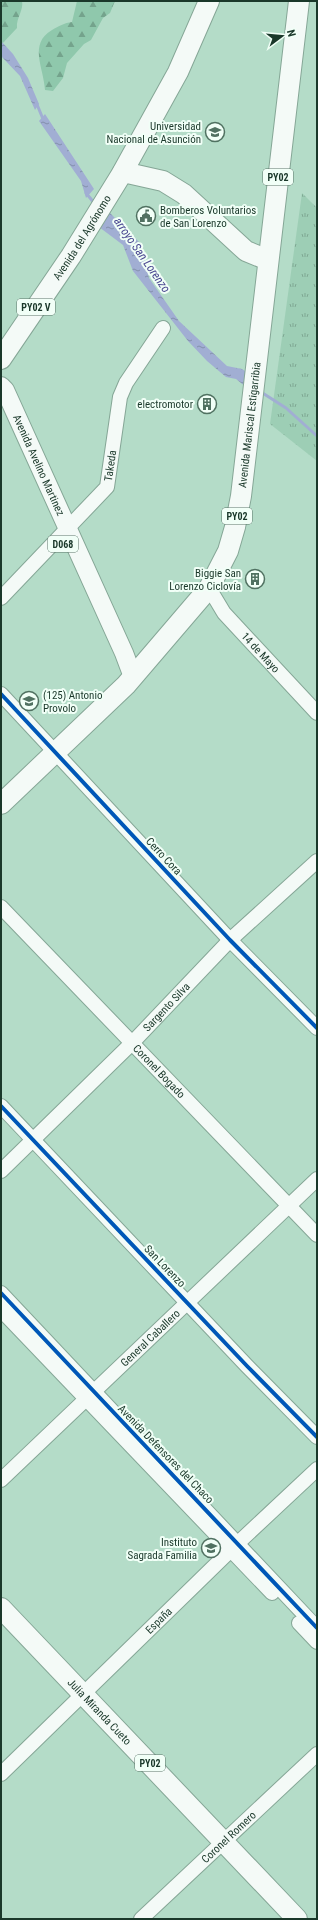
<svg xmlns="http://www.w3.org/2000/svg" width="318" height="1920" font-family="'Roboto Condensed',sans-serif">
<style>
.forest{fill:url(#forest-firs)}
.park{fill:url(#park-tufts)}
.water{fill:url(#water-ripples)}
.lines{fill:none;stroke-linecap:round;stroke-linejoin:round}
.stream{stroke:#a1aed3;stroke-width:3}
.minor-casing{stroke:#85a696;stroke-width:16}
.major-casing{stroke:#85a696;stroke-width:20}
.highway-casing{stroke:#85a696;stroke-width:22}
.minor{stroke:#f4faf7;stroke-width:14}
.major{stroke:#f4faf7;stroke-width:18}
.highway{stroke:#f4faf7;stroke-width:20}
.cycleway-casing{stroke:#f1fff7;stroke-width:6}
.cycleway{stroke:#0057b8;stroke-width:4}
.labels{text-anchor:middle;stroke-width:4;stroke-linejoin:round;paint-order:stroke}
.shield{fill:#f1fff7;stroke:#5a7468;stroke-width:1}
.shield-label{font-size:10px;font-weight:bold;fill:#1a382a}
.poi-label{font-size:11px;fill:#1a382a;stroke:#f1fff7;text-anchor:end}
.street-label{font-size:11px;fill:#1a382a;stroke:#f1fff7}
.water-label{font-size:12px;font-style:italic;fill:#4a4791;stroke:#f1fff7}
</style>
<defs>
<pattern id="forest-firs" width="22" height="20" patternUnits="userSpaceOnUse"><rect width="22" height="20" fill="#8fc8ac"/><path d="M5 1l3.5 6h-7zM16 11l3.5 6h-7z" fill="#74a38c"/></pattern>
<pattern id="park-tufts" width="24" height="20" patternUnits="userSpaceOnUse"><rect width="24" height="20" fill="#9dceb5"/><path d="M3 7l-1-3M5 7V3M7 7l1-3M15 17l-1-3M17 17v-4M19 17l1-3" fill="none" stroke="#7fa893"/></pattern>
<pattern id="water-ripples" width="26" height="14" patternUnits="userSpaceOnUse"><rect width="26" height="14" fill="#a1aed3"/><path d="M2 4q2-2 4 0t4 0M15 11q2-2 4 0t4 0" fill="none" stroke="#828fab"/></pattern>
</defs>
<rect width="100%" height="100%" fill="#b4dcc8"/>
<g class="forest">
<path d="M1 1H22C24 10 16 18 17 28L1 45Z"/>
<path d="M77 1H115L110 13 103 18 91 40 84 44 67 63 63 78 53 91 45 90C44 68 28 44 52 30 59 26 64 23 72 22Z"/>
</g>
<polygon class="park" points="302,193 317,208 317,461 270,424"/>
<g class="water">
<polygon points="1,41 13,54 28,78 39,104 35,110 20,76 1,56"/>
<polygon points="45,114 94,189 86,198 81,181 39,121"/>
<polygon points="109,212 141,244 149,278 179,321 227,366 242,369 248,373 246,387 236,379 226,377 207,361 188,341 133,271 123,245 99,227"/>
</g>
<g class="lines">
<g class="stream">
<polyline points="36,102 43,119"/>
<polyline points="86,193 95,204"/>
<polyline points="261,392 286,408 317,436"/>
</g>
<defs>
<g id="minor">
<path id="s1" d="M209 588 224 613 317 713"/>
<path id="s2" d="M1 598 107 487 120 397 126 383 163 328"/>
<polyline points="1,694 230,940 317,1028"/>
<path id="s3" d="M1 907 317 1235"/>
<polyline points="1,1106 247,1366 317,1437"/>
<path id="s4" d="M1 1171 133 1042 230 940 317 861"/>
<polyline points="1,1293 317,1628"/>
<polyline points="1,1310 272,1593"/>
<path id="s5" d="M1 1480 317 1179"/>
<polyline points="299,1623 317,1642"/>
<path id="s6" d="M1 1774 238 1543 317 1469"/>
<path id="s7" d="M141 1919 317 1754"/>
</g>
<g id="major">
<path id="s8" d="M1 386 5 390 124 653 133 677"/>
</g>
<g id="highway">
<polyline points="123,172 163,181 184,194 246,251 268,260"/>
<path id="s9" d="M1 359 71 256 121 175 178 72 209 1"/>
<path id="s10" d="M1 804 126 685 209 588 228 551 235 527 241 496 299 1"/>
<path id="s11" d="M1 1608 297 1919"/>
</g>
</defs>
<use href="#minor" class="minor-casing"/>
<use href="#major" class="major-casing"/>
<use href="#highway" class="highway-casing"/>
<use href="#minor" class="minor"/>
<use href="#major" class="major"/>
<use href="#highway" class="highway"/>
<defs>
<g id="cycleway">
<polyline points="1,694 230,940 317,1028"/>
<polyline points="1,1106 247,1366 317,1437"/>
<polyline points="1,1293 317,1628"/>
</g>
</defs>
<use href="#cycleway" class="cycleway-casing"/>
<use href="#cycleway" class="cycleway"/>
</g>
<defs>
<symbol id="university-ring" viewBox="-11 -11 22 22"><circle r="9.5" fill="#f1fff7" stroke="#507161" stroke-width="1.5"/><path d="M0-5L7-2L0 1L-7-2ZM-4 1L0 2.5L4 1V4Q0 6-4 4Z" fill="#507161"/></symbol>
<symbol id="civic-ring" viewBox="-11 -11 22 22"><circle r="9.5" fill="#f1fff7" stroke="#507161" stroke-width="1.5"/><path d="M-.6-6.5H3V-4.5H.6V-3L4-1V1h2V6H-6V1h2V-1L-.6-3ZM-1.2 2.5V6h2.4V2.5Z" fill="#507161"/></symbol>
<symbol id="building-ring" viewBox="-11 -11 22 22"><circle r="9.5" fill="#f1fff7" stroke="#507161" stroke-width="1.5"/><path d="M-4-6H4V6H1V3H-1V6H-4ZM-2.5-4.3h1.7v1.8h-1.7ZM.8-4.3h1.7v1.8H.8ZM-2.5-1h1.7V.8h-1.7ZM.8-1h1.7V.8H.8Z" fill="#507161"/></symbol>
<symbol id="school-ring" viewBox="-11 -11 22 22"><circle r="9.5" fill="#f1fff7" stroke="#507161" stroke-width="1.5"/><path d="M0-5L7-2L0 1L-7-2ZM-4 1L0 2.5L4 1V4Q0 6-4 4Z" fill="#507161"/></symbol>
</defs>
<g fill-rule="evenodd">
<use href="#university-ring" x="204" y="121" width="22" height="22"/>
<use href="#civic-ring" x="135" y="205" width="22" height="22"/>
<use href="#building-ring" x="196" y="393" width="22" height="22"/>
<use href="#building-ring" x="244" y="568" width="22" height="22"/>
<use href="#school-ring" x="18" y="690" width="22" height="22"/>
<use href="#university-ring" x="200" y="1537" width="22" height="22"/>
</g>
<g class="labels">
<g class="shield">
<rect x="263" y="169" width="30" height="16" rx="3"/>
<rect x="17" y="299" width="38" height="16" rx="3"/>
<rect x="222" y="508" width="30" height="16" rx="3"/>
<rect x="48" y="536" width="30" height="16" rx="3"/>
<rect x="135" y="1755" width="30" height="16" rx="3"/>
</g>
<g class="shield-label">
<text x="278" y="181">PY02</text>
<text x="36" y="311">PY02 V</text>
<text x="237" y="520">PY02</text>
<text x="63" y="548">D068</text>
<text x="150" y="1767">PY02</text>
</g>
<g class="poi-label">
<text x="201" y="130">Universidad<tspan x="201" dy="13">Nacional de Asunción</tspan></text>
<text x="160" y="214" text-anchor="start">Bomberos Voluntarios<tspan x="160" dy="13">de San Lorenzo</tspan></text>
<text x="193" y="408">electromotor</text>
<text x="241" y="577">Biggie San<tspan x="241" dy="13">Lorenzo Ciclovía</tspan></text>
<text x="43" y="699" text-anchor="start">(125) Antonio<tspan x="43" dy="13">Provolo</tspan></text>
<text x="197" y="1546">Instituto<tspan x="197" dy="13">Sagrada Familia</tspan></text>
</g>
<g class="street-label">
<text dy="4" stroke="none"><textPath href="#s9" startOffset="146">Avenida del Agrónomo</textPath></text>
<text dy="4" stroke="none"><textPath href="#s10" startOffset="470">Avenida Mariscal Estigarribia</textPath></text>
<text dy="4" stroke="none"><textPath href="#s8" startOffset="88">Avenida Avelino Martinez</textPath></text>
<text dy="4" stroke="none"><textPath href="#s2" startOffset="175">Takeda</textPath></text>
<text dy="4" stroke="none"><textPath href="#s1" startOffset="83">14 de Mayo</textPath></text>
<text transform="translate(164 856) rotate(47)" y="4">Cerro Cora</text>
<text dy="4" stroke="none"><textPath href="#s4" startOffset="233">Sargento Silva</textPath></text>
<text dy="4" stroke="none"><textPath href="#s3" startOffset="228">Coronel Bogado</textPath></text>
<text transform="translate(165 1266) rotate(46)" y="4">San Lorenzo</text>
<text dy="4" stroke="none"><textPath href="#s5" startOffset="206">General Caballero</textPath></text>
<text transform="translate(166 1454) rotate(46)" y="4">Avenida Defensores del Chaco</text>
<text dy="4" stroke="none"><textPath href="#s6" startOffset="220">España</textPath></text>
<text dy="4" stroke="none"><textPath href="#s11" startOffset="143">Julia Miranda Cueto</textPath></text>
<text dy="4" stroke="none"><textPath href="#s7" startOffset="120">Coronel Romero</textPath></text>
</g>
<g class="water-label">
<text transform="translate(142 255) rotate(55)" y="4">arroyo San Lorenzo</text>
</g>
</g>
<rect width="318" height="1920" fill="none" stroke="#1a382a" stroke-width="4"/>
<g transform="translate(282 36) rotate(74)" stroke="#f1fff7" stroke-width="3" paint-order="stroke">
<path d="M0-3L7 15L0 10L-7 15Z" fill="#1a382a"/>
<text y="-6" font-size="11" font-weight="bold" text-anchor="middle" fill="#1a382a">N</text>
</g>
</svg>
